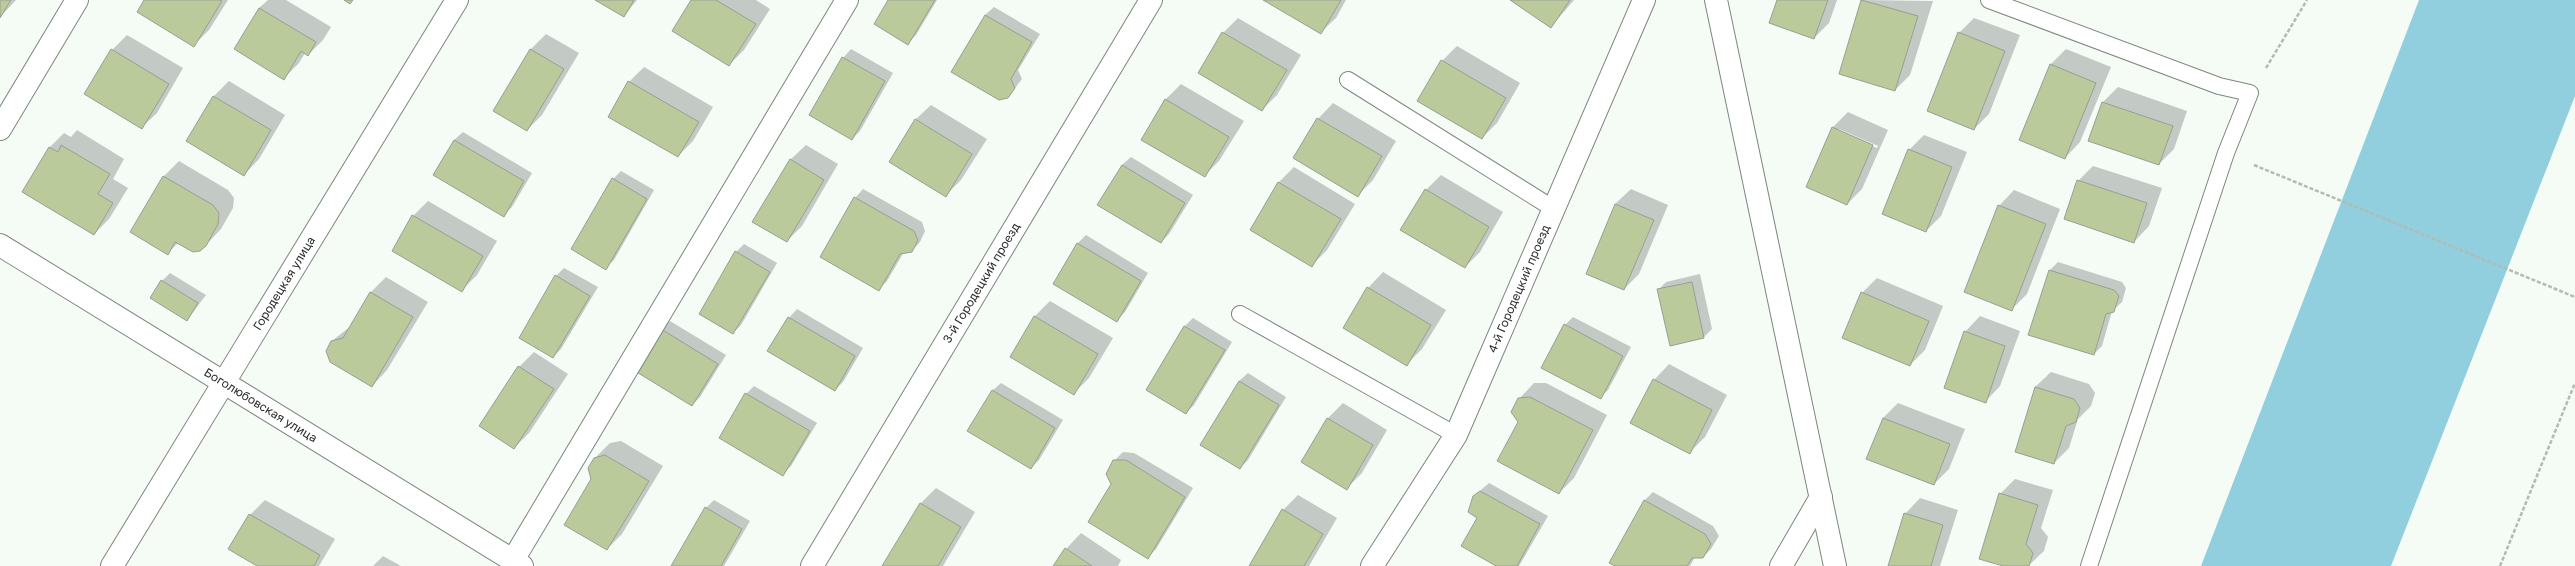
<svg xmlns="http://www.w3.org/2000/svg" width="2575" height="566" font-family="'Golos Text',sans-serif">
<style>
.water{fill:#91cfdf}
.shadow{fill:#0003;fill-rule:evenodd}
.building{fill:#bbca9a;stroke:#9b9d95}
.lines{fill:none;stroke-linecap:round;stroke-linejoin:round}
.service-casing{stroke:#7e8680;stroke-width:18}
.minor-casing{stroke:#7e8680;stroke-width:24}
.path{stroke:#b3bab4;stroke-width:2.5;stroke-dasharray:4 2;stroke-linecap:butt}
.service{stroke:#fff;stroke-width:16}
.minor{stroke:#fff;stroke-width:22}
.labels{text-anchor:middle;stroke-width:4;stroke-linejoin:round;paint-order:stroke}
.street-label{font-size:12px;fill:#2a2d2b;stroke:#fff}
</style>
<rect width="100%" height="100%" fill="#f4fcf5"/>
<polygon class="water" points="2419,0 2575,0 2575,96 2391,566 2201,566"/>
<g class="shadow">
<polygon points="0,0 16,0 0,17"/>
<polygon points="145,0 228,0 209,30 194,45"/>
<polygon points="268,0 286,0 331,27 323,40 308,55 305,53 299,63 284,78 235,49 259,8"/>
<polygon points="597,0 637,0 624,16"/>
<polygon points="692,0 756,0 770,9 744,50 729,65"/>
<polygon points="890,0 937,0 916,35 908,43"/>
<polygon points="1265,0 1346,0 1336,18 1320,33"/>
<polygon points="1512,0 1574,0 1551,27"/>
<polygon points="1778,0 1837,0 1829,23 1814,38"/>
<polygon points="1862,0 1933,1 1910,75 1895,90 1840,73"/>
<polygon points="994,7 1040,34 1018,70 1022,79 1008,97 985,15"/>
<polygon points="1238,18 1301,55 1277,95 1262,110 1223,33"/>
<polygon points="1974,18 2020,35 1989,114 1974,129 1959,33"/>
<polygon points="546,34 579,53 542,115 527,130 494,111 531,49"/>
<polygon points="127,35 183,68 157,113 141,128 85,94 112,50"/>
<polygon points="1457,46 1520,83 1497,123 1482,138 1442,61"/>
<polygon points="851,49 893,73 860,131 852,139 843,58"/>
<polygon points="2066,49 2111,67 2080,142 2065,158 2051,64"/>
<polygon points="644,67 713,107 693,141 678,156 629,82"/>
<polygon points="229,81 285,115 259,159 244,175 188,141 214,96"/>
<polygon points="1181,84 1244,121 1219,161 1204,176 1142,139 1166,99"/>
<polygon points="2118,87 2187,111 2174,149 2159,164 2090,140 2103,102"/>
<polygon points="1333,103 1396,141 1373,180 1358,195 1295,158 1318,119"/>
<polygon points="931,105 987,139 961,180 946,195 915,120"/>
<path d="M1848 112 1888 130 1862 189 1847 204 1808 187 1833 127ZM1839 129 1878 146 1877 148 1839 131Z"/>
<polygon points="77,130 124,159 113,179 128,188 109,219 94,234 49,148 64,133 71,137"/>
<polygon points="463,132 532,173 512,207 504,215 454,140"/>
<polygon points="1924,135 1967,152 1941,216 1926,231 1909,150"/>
<polygon points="806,145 838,164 802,226 787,241 790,160"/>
<polygon points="1131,157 1193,195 1169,234 1161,242 1098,205 1122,165"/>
<polygon points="179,161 228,190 234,198 233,208 221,229 206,245 179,242 168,253 131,232 164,176"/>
<polygon points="2093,166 2162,188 2149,226 2134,242 2078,181"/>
<polygon points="1294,167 1355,204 1327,250 1312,265 1251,229 1279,182"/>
<polygon points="621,171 654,190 614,260 605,268 613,179"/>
<polygon points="1441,175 1503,212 1480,252 1465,267 1426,190"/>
<polygon points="863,189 922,222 925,231 920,242 912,251 904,252 887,281 879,289 855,198"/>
<polygon points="1631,189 1668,205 1639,274 1624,289 1615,204"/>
<polygon points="2014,190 2060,209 2027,294 2012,309 1999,206"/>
<polygon points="428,201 497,241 477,275 462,290 413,216"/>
<polygon points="1086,235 1148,273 1125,312 1117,320 1055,283 1078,243"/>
<polygon points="744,244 777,263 741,325 733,333 736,252"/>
<polygon points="2058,262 2122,282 2126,288 2122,302 2112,311 2102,346 2094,354 2050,270"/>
<polygon points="564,268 598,287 561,349 553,357 556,276"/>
<polygon points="1383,272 1446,310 1422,349 1406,365 1368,288"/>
<polygon points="170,273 206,295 187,320 162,281"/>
<polygon points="1700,274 1712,329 1704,337 1671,345 1658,290 1666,282"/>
<polygon points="386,277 428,302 387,370 372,386 332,341 352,325 371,292"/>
<polygon points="1877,278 1943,306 1925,350 1910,365 1862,293"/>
<polygon points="1050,301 1113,338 1089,378 1074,393 1011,356 1035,316"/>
<polygon points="797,309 863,348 843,382 835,390 789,318"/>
<polygon points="1980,316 2020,331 2000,386 1985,402 1965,332"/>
<polygon points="1573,317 1631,347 1608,390 1600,398 1565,325"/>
<polygon points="1193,318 1232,342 1194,405 1186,413 1147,389 1185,326"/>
<polygon points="670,321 726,355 700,397 692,405 661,330"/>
<polygon points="534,352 568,374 529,433 514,448 480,425 519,367"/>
<polygon points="1669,364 1727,395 1705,437 1689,453 1632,423 1654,380"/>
<polygon points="2051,372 2089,384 2095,393 2091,406 2078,419 2069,448 2054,463 2016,452 2035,387"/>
<polygon points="1248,373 1286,397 1248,460 1240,468 1239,381"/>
<polygon points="1001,383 1063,420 1039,460 1031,468 992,391"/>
<polygon points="1534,383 1546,383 1607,415 1574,478 1559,493 1519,399"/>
<polygon points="754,386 817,423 791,466 783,474 746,394"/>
<polygon points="1343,403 1387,430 1362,473 1347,488 1302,462 1328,418"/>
<polygon points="1898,403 1965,429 1949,469 1934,484 1883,418"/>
<polygon points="621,441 663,466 622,534 607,549 592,480 595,458 610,443"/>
<polygon points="1123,452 1134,453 1193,488 1156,549 1148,557 1114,461"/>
<polygon points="2015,479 2053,490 2041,528 2048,537 2044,551 2028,566 2007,566 2000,494"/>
<polygon points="1489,483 1548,516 1519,566 1498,566 1474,496"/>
<polygon points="936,488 975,512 943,566 883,566 921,503"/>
<polygon points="1653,492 1713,526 1719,536 1711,549 1703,557 1695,557 1690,566 1617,566 1610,562 1645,500"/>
<polygon points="1298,495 1337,518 1309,566 1250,566 1283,510"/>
<polygon points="1920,498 1958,510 1940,566 1889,566 1905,514"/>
<polygon points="265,500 335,539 319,566 259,566 230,549 250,515"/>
<polygon points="714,500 750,521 724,566 672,566 706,508"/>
<polygon points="1081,533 1121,560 1118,566 1054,566 1066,549"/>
<polygon points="383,556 401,566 373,566"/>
</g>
<g class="building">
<polygon points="0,0 11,0 0,18"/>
<polygon points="144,0 220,0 222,1 194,47 137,12"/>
<polygon points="344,0 353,0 350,4"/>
<polygon points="595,0 634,0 624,17"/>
<polygon points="691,0 716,0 756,24 729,66 672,31"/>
<polygon points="888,0 935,0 908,45 874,24"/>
<polygon points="1263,0 1341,0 1321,34"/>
<polygon points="1510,0 1570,0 1551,28"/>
<polygon points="1777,0 1828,0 1814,39 1769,23"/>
<polygon points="1861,0 1918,16 1895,91 1839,74"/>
<polygon points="259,8 316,42 308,56 301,51 284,80 234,49"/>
<polygon points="985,15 1032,42 1011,79 1015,88 1008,98 999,100 951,72"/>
<polygon points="1222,32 1287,70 1262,111 1198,73"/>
<polygon points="1958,32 2005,51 1974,130 1927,111"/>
<polygon points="111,49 169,84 142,129 84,94"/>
<polygon points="530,49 564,69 527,131 493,111"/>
<polygon points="842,57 885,81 852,140 809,115"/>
<polygon points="1441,60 1506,98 1482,139 1417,101"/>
<polygon points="2050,64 2096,83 2065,159 2019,140"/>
<polygon points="628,81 699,122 678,157 608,117"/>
<polygon points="213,96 271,130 244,176 186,141"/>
<polygon points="1165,99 1229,137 1205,177 1141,140"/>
<polygon points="2102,102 2173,126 2159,165 2088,141"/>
<polygon points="1317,118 1382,156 1358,197 1293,158"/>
<polygon points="915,119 972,154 946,197 889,162"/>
<polygon points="1832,127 1873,145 1847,205 1806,187"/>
<polygon points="454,140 524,181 504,217 433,175"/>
<polygon points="61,145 110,174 98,194 113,203 94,235 22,192 49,147 58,152"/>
<polygon points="1908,149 1952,167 1926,232 1882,214"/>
<polygon points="790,159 824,180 787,242 752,222"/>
<polygon points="1122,165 1185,203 1161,243 1097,205"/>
<polygon points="163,176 213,205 219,213 218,224 206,246 200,251 193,252 175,242 168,255 130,232"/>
<polygon points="612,178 647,199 606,270 571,249"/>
<polygon points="2077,180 2147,203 2134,243 2064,219"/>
<polygon points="1278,182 1341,219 1312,267 1250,230"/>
<polygon points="1425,189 1489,227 1465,268 1400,230"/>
<polygon points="854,197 914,231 918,240 912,252 900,254 879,291 820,257"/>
<polygon points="1615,204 1654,220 1624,290 1586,274"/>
<polygon points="1998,205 2046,224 2012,311 1964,292"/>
<polygon points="412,215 483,256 462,292 392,251"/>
<polygon points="1077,243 1141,281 1117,322 1053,284"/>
<polygon points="735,251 770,272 733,334 699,314"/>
<polygon points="2049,270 2114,290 2119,296 2114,312 2106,314 2094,355 2028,335"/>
<polygon points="555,275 590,296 553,358 519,338"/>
<polygon points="161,280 198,303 187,321 150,298"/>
<polygon points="1692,282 1704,338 1670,346 1657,289"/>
<polygon points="1367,287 1431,325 1407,366 1343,328"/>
<polygon points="370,292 413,317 372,387 330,362 326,351 331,341 343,338"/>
<polygon points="1861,292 1929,321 1910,366 1842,338"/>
<polygon points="1034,316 1098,354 1074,395 1010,357"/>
<polygon points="788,317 855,356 835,391 767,351"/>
<polygon points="1564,324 1623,356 1601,399 1541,368"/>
<polygon points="1184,326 1225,350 1186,414 1146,390"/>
<polygon points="661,329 718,364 692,406 635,371"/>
<polygon points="1964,331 2005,346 1986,403 1944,388"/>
<polygon points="518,366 554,389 514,449 479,426"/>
<polygon points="1653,379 1712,410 1690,454 1630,423"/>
<polygon points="1239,381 1279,405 1240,469 1200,445"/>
<polygon points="2035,387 2074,399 2080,408 2076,422 2066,426 2054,464 2015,452"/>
<polygon points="992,390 1055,428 1031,469 967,431"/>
<polygon points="745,393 810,431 783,476 719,438"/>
<polygon points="1530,397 1593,430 1559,494 1497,461 1518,422 1511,412 1518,398"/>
<polygon points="1327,418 1373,445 1347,490 1301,462"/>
<polygon points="1883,418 1950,444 1934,485 1866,459"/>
<polygon points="605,455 649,481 607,550 564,525 591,479 588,468 594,458"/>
<polygon points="1113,460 1126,460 1185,497 1148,559 1088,522 1111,484 1106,474"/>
<polygon points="1480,491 1540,524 1517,566 1496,566 1461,546 1477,518 1468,512 1473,496"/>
<polygon points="1999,493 2038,505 2026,544 2033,553 2029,566 2003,566 1979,559"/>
<polygon points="1644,500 1705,534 1711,544 1703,558 1692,558 1687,566 1615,566 1609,563"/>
<polygon points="920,503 961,527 938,566 882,566"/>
<polygon points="705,507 742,529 721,566 671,566"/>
<polygon points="1282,509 1323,534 1304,566 1249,566"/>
<polygon points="1904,513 1943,525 1931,566 1888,566"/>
<polygon points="249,514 320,555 314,566 257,566 228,549"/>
<polygon points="1065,548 1092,566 1053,566"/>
</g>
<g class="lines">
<defs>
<g id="service">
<polyline points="1989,0 2219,86 2250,93 2226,153 2089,566"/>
<polyline points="1348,80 1554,209"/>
<polyline points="1240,314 1456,435"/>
</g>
<g id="minor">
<polyline points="1716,0 1835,566"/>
<polyline points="0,129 77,0"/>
<path id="s1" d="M0 245 522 566"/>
<polyline points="513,560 847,0"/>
<path id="s2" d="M112 566 457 0"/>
<path id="s3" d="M812 566 1151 0"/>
<path id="s4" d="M1372 566 1456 435 1644 0"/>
<polyline points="1781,566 1821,497"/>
</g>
</defs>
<use href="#service" class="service-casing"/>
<use href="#minor" class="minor-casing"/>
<g class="path">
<polyline points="2266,68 2307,0"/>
<polyline points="2254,165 2575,297"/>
<polyline points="2500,566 2575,383"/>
</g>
<use href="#service" class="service"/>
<use href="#minor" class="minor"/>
</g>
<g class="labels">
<g class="street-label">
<text dy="4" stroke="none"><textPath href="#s2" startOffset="331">Городецкая улица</textPath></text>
<text dy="4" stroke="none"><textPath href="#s3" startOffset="330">3-й Городецкий проезд</textPath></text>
<text dy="4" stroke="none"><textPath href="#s4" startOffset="315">4-й Городецкий проезд</textPath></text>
<text dy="4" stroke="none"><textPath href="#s1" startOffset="306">Боголюбовская улица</textPath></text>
</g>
</g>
</svg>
